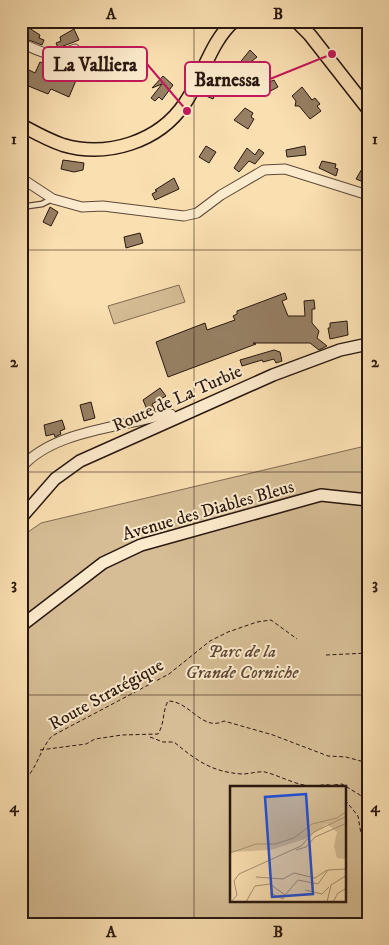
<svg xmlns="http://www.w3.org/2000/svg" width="389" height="945" font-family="'IM FELL DW Pica',serif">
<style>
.green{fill:#d6bd95;stroke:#806a52;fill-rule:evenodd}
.building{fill:#967f63;stroke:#29170f}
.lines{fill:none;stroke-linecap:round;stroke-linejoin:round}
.service-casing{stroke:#5d4938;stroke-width:7}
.minor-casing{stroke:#5d4938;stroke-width:11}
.secondary-casing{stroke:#29170f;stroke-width:14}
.primary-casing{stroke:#29170f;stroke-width:15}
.path{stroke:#29170f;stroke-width:1;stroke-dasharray:4 2.5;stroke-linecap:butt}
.service{stroke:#fceacc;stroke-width:4.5}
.minor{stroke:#fceacc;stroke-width:9}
.secondary{stroke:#fceacc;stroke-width:11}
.primary{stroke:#fadfb1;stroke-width:12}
.grid{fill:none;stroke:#29170f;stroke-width:1;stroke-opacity:0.55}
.labels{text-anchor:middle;stroke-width:4;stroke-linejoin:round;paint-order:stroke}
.street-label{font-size:18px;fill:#29170f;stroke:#fceacc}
.park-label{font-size:18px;font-style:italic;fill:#5d4937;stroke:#fceacc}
.inset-road{fill:none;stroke:#a68f70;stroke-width:1}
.view{fill:#1d4ed8;fill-opacity:0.15;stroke:#1d4ed8;stroke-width:2.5}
.inset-edge{fill:none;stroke:#29170f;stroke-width:2.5}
.leader{fill:none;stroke:#c2185b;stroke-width:2}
.callout-dot{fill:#c2185b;stroke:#fceacc;stroke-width:2}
.callout{fill:#fceacc;stroke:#c2185b;stroke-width:2}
.callout-label{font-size:19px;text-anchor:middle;font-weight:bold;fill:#29170f}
.neatline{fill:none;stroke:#29170f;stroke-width:2}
.grid-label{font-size:16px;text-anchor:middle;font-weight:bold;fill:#29170f}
</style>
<rect width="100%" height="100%" fill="#fadfb1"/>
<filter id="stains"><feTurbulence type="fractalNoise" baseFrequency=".004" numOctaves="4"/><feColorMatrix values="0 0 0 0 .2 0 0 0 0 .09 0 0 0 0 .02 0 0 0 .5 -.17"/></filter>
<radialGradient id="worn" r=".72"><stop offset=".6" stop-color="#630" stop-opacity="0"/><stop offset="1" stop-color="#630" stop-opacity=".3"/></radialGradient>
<g class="green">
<polygon points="179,285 185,302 114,324 108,306"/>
<path d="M361 447H368V924H21V537L41 523ZM232 788H345V901H232Z"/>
</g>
<g class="building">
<polygon points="26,26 40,35 39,38 44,40 42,45 21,37"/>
<polygon points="74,29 79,40 58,48 56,43 61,41 60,37"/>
<polygon points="250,50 257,57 243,68 238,65"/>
<polygon points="40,62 77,78 69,97 51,89 48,94 21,83 21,66 35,73"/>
<polygon points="163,76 173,85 162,100 159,97 155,101 151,98 162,84 152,88"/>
<polygon points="264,78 267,83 274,80 278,87 261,96 253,85"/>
<polygon points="212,85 218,89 213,99 206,96"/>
<polygon points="302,87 312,100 315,98 320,104 317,106 321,111 310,119 299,106 295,106 296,101 292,96"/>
<polygon points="245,108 253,113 251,117 254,119 248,129 234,120"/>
<polygon points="206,146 216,152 209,163 199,157"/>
<polygon points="305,146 306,155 287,157 286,150"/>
<polygon points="247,148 255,155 259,149 264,153 255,164 249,161 239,172 234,168"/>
<polygon points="63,160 84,163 83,170 74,172 61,169"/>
<polygon points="322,161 336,164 335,168 338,169 336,176 319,168"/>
<polygon points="363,167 368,170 368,184 356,179"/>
<polygon points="174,178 179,189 155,200 152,194 157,191 155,190"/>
<polygon points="50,207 58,212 51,226 43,222"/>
<polygon points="140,233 143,243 126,248 124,237"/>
<polygon points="285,293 287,299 282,301 288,316 305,316 304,301 314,300 315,309 312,309 312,323 319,331 317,338 327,346 319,350 310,343 253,343 256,344 168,377 156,342 205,323 207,330 235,320 233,316 237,314 237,311"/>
<polygon points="347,321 348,335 330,339 328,328 330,328 330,323"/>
<polygon points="274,350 280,352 282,361 276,363 274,359 263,362 262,360 242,366 240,360"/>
<polygon points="160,388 166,396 152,404 155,410 148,412 143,400"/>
<polygon points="91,402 95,418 84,421 80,405"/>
<polygon points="62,420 65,429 60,431 61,434 55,437 54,434 46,436 44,425"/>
</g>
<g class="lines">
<defs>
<g id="service">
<polyline points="353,21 368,29"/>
<polyline points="21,207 42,204 52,199"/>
</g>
<g id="minor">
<path d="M21 43C44 53 51 59 75 49"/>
<polyline points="21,178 53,199 82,207 103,206 184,216 197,213 221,195 264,170 285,169 368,195"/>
<path d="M21 468C53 430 121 428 166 414H171L174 419"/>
</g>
<g id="secondary">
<polyline points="21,518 55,479 80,461 273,375 340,350 368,344"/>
<polyline points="21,626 103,563 141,545 321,495 368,500"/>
</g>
<g id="primary">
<polyline points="296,21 310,35 368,109"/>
<path d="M21 125C34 132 48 140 63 145 107 158 159 142 185 103 203 77 210 42 234 21"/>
</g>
</defs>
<use href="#service" class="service-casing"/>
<use href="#minor" class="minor-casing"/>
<use href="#secondary" class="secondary-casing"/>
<use href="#primary" class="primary-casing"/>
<g class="path">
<polyline points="326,655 368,653"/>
<path d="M150 737 163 742H174C197 761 212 772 242 774 250 774 258 771 265 772 281 776 297 786 313 786 322 786 328 782 335 788"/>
<path d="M40 750 86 744 95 739 122 735 158 734C165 723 162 712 168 701 190 701 202 732 224 721L273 735 328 756 346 757 368 763"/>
<path d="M21 783C37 771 39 750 52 736L169 674 210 641 228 632 257 622 271 620 297 639"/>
<polyline points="334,785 342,784 368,800"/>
<polyline points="345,800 358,816 361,834 368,842"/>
<polyline points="216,924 219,924"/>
</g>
<use href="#service" class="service"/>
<use href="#minor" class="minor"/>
<use href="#secondary" class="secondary"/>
<use href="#primary" class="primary"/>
</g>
<path class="grid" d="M194 21V924M21 250H368M21 472H368M21 695H368"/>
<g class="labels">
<g class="street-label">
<text transform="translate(177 398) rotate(-24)" y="6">Route de La Turbie</text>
<text transform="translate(208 510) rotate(-16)" y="6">Avenue des Diables Bleus</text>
<text transform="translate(106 694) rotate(-29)" y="6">Route Stratégique</text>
</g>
<g class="park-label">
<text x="242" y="657">Parc de la<tspan x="242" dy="21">Grande Corniche</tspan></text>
</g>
</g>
<g transform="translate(230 786)">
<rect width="116" height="116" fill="#fadfb1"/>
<path d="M0 0H116V73L107 72 104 60 107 46 97 38 75 53 41 64 0 66Z" fill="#d6bd95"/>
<path class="inset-road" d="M66 64 76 61 85 51 117 37M0 67 26 58H45L64 52 82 38 107 32 117 25M26 91 53 93 64 87 85 92 97 84M75 104 92 108 99 101M40 107 53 113 54 109M1 116 7 109 4 95 9 88 71 60 84 46 117 30M16 116 25 100 40 98 55 109 68 94 88 98 98 84 117 83M97 116 101 99 117 89M103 116 108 107 117 102"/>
<path class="view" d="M76 8 83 108 42 111 35 11Z"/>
<rect width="116" height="116" class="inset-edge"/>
</g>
<path class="leader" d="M187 111L147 64M332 54L270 79"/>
<g class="callout-dot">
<circle cx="187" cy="111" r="5"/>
<circle cx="332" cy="54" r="5"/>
</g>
<g class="callout">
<rect x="43" y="47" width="104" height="34" rx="5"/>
<rect x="185" y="62" width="85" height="34" rx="5"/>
</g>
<g class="callout-label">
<text x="95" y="71">La Valliera</text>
<text x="227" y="86">Barnessa</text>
</g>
<rect width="389" height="945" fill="none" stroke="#fadfb1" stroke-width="55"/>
<rect x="28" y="28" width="334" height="890" class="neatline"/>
<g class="grid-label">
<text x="111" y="19">A</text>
<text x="278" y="19">B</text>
<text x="14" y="144">1</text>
<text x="375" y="144">1</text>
<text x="14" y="367">2</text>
<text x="375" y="367">2</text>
<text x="14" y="589">3</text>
<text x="375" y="589">3</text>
<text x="14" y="812">4</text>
<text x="375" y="812">4</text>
<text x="111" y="937">A</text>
<text x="278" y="937">B</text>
</g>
<rect width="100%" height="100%" filter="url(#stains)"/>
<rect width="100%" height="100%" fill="url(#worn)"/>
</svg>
